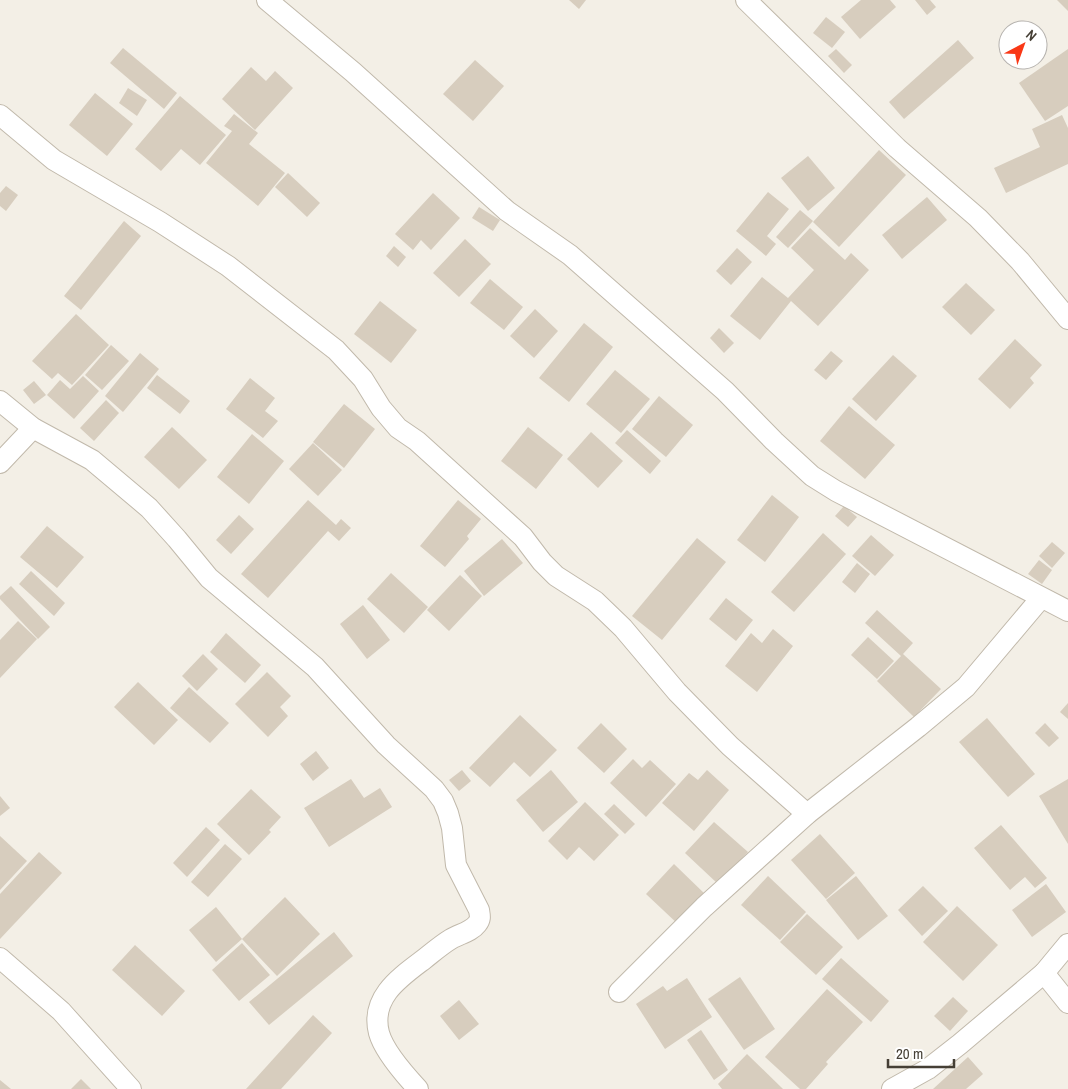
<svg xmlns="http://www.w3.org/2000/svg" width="1068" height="1089" font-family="'Archivo Narrow',sans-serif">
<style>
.building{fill:#d7cdbe}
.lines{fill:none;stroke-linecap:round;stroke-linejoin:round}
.street-casing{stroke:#c1b9ab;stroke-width:22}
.street{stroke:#fff;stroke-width:20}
</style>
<rect width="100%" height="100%" fill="#f3efe6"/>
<g class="building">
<polygon points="569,0 586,0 579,9"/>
<polygon points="861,0 890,0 896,7 860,39 841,17"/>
<polygon points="915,0 930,0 936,7 927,15"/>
<polygon points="1057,0 1068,0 1068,11"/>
<polygon points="826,17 845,32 832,48 813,33"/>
<polygon points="958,40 974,58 904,119 889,102"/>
<polygon points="123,48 177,93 164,109 110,63"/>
<polygon points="836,49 852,65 844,73 828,56"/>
<polygon points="1068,49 1068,106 1045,121 1019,83"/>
<polygon points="475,60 504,86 473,121 443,94"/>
<polygon points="251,67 266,81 275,71 293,88 255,130 222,99"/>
<polygon points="128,88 147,100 137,116 119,103"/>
<polygon points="95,93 133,124 107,156 69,125"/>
<polygon points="180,96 226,135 200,165 181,149 161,171 135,149"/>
<polygon points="234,114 258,133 249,144 285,173 258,206 206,163 232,131 224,126"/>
<polygon points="1062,115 1068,128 1068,164 1006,193 994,168 1040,147 1032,129"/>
<polygon points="879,150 906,175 839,247 813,222"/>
<polygon points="808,156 835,188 808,211 781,178"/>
<polygon points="288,173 320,203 307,217 275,187"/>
<polygon points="6,186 18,195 6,211 0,206 0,193"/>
<polygon points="768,192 789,209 767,236 776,244 766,256 736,231"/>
<polygon points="433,193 460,218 431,250 421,240 413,250 395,234"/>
<polygon points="927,197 947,220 902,259 882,235"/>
<polygon points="479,207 500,220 493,231 472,218"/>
<polygon points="800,210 813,221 788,248 776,237"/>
<polygon points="124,221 141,236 81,310 64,296"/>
<polygon points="810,228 845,260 851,253 869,270 818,326 791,301 760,340 730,316 762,277 788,298 814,270 791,248"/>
<polygon points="465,239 491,264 459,297 433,273"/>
<polygon points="394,246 406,257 398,267 386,256"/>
<polygon points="737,248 752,262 731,285 716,271"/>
<polygon points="490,279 523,307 504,330 470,303"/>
<polygon points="966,283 995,310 971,335 942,307"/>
<polygon points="380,301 417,330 391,363 354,334"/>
<polygon points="535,309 558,331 534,358 510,336"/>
<polygon points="76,314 109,345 72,385 58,373 52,379 32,361"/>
<polygon points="584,323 613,347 569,402 539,378"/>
<polygon points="719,328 734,343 724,353 710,338"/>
<polygon points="1015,339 1042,365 1030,378 1034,383 1010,409 978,379"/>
<polygon points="111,345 129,361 102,390 85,375"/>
<polygon points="831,351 843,361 826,380 814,370"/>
<polygon points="140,353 159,369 123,412 105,396"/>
<polygon points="893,355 917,376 876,421 852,399"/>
<polygon points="615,370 650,399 621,433 586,404"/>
<polygon points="157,375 190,401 180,414 147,388"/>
<polygon points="83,376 99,391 74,419 47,395 60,380 70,389"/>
<polygon points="250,378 275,398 265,411 278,421 263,438 226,409"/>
<polygon points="34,381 46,395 34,404 23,390"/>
<polygon points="659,396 693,425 666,457 632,429"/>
<polygon points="106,400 119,413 94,441 80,428"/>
<polygon points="344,404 375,429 344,468 313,442"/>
<polygon points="849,406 895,445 865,479 820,441"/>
<polygon points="172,427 207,460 179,489 144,457"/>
<polygon points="528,427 563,455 536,489 501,461"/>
<polygon points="627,430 661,461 650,474 615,443"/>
<polygon points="591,432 623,461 598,488 567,459"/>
<polygon points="252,434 284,461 249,504 217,477"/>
<polygon points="313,443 342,470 318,496 289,469"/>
<polygon points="772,495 799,517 765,562 737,540"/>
<polygon points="308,500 336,525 341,519 351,528 339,541 328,531 268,598 241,574"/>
<polygon points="458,500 481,519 467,536 469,539 445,567 420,546"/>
<polygon points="844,506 857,517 848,527 835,516"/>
<polygon points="239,515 254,529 231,554 216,540"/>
<polygon points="47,526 84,557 57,588 20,557"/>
<polygon points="823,533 846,554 794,612 771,592"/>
<polygon points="871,535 894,555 875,576 852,556"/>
<polygon points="697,538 726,562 662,640 632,616"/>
<polygon points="502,539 523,563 484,596 464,571"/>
<polygon points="1052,542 1065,553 1052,568 1039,556"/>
<polygon points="1039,560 1052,570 1042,584 1028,574"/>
<polygon points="857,563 870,574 855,593 842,582"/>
<polygon points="31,571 65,603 54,616 19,584"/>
<polygon points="391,573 428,607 404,633 367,599"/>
<polygon points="460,575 482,596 449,631 427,610"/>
<polygon points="11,586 50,627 38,639 0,599 0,596"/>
<polygon points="726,598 753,620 736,641 709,619"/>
<polygon points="363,605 390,640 367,659 340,624"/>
<polygon points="877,610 913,643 903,654 941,689 914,717 877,681 901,656 865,623"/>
<polygon points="18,621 37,639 0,678 0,640"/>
<polygon points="773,629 793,646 757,692 725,666 751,633 762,643"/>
<polygon points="226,633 261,665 245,683 210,652"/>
<polygon points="868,637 894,661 877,679 851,655"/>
<polygon points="203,654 218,669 197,691 182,676"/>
<polygon points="267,672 291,696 280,707 288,716 268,737 235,704"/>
<polygon points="138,682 178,720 154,745 114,707"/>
<polygon points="189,687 229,723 210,743 170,708"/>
<polygon points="1068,703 1068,719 1060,712"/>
<polygon points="520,715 557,750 530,777 514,762 490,787 469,768"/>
<polygon points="987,718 1035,774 1008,797 959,742"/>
<polygon points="601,723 627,749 604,773 577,748"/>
<polygon points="1045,723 1059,738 1049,747 1035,733"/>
<polygon points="316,751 329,768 313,781 300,764"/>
<polygon points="633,759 642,768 650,760 676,784 646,817 610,783"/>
<polygon points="462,770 471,781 459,791 449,780"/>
<polygon points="551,770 578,802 543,832 516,800"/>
<polygon points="707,770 729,790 694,831 662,803 689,773 698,780"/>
<polygon points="351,779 364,798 380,788 392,807 329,847 304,808"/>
<polygon points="1068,779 1068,844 1039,796"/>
<polygon points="251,789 281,817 269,830 271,832 249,855 217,824"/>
<polygon points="0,796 10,808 0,816"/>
<polygon points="585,802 619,835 594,861 579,847 567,860 548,841"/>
<polygon points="614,804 635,824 625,834 604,814"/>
<polygon points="714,822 748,852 718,884 685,853"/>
<polygon points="1001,825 1047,878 1035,888 1025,877 1010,890 974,848"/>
<polygon points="206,827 220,840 187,877 173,863"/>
<polygon points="820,834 855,873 826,899 791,860"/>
<polygon points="0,836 27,861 0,890"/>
<polygon points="225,844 242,859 208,897 191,882"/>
<polygon points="39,852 62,873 0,939 0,894"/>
<polygon points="674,864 708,897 680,926 646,894"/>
<polygon points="768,876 806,912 780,940 741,905"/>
<polygon points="856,876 888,916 858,940 826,900"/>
<polygon points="1046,884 1066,912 1032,937 1012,910"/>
<polygon points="923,886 948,911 922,936 898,910"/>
<polygon points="285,897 320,934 277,976 242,939 216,962 189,930 216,907 242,939"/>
<polygon points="957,906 998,945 963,981 923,942"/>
<polygon points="807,914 843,947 816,975 780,942"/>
<polygon points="334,932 353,956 269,1025 249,1002"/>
<polygon points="242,943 270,975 239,1001 212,970"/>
<polygon points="135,945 185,991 162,1016 112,970"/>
<polygon points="841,958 889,1001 871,1022 822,979"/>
<polygon points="740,977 775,1029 744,1050 708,999"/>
<polygon points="687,978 712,1017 665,1049 636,1004 663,986 667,991"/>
<polygon points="827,989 863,1022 826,1062 828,1064 806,1089 800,1089 765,1057"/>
<polygon points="953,997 968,1011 950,1031 934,1016"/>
<polygon points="459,1000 479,1024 459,1040 440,1016"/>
<polygon points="313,1015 332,1033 281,1089 246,1089"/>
<polygon points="701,1030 728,1070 714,1080 687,1040"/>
<polygon points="747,1054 783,1089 722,1089 718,1084"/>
<polygon points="968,1057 983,1074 966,1089 933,1089"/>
<polygon points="81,1079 91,1089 71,1089"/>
<polygon points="0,1080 11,1089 0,1089"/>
</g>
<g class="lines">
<defs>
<g id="street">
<polyline points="267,0 353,72 507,211 570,255 725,391 774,441 812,476 836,491 1068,611"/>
<polyline points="746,0 897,148 978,218 1020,261 1068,319"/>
<polyline points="0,115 54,160 160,222 228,266 336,350 363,379 381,408 398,428 417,441 523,537 542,562 556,576 595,601 623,628 677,692 730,746 807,814"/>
<path d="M0 401 33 428 92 460 149 508 177 539 209 578 315 667 386 745 434 789 443 801 448 813 452 828 456 865 479 910C480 916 481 919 477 924 471 932 459 934 451 939 441 945 432 953 423 960 399 978 370 998 379 1033 384 1051 405 1075 418 1089"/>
<polyline points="0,463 33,428"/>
<polyline points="1068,944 1044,973 1068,1003"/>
<polyline points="0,958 61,1011 131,1089"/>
<polyline points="619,992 704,907 807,814 918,727 966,687 1041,598"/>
<polyline points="892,1089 928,1069 960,1044 1044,973"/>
</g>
</defs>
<use href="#street" class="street-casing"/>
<use href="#street" class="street"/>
</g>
<g transform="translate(1023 45) rotate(41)"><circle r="24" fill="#ffffff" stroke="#b5b2ae"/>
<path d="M0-4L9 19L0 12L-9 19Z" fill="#f93816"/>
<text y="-8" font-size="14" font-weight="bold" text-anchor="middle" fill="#453f35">N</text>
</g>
<path d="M888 1059v8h66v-8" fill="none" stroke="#453f35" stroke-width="2.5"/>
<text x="896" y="1059" font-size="15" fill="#453f35" stroke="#ffffff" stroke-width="4" paint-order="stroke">20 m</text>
</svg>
